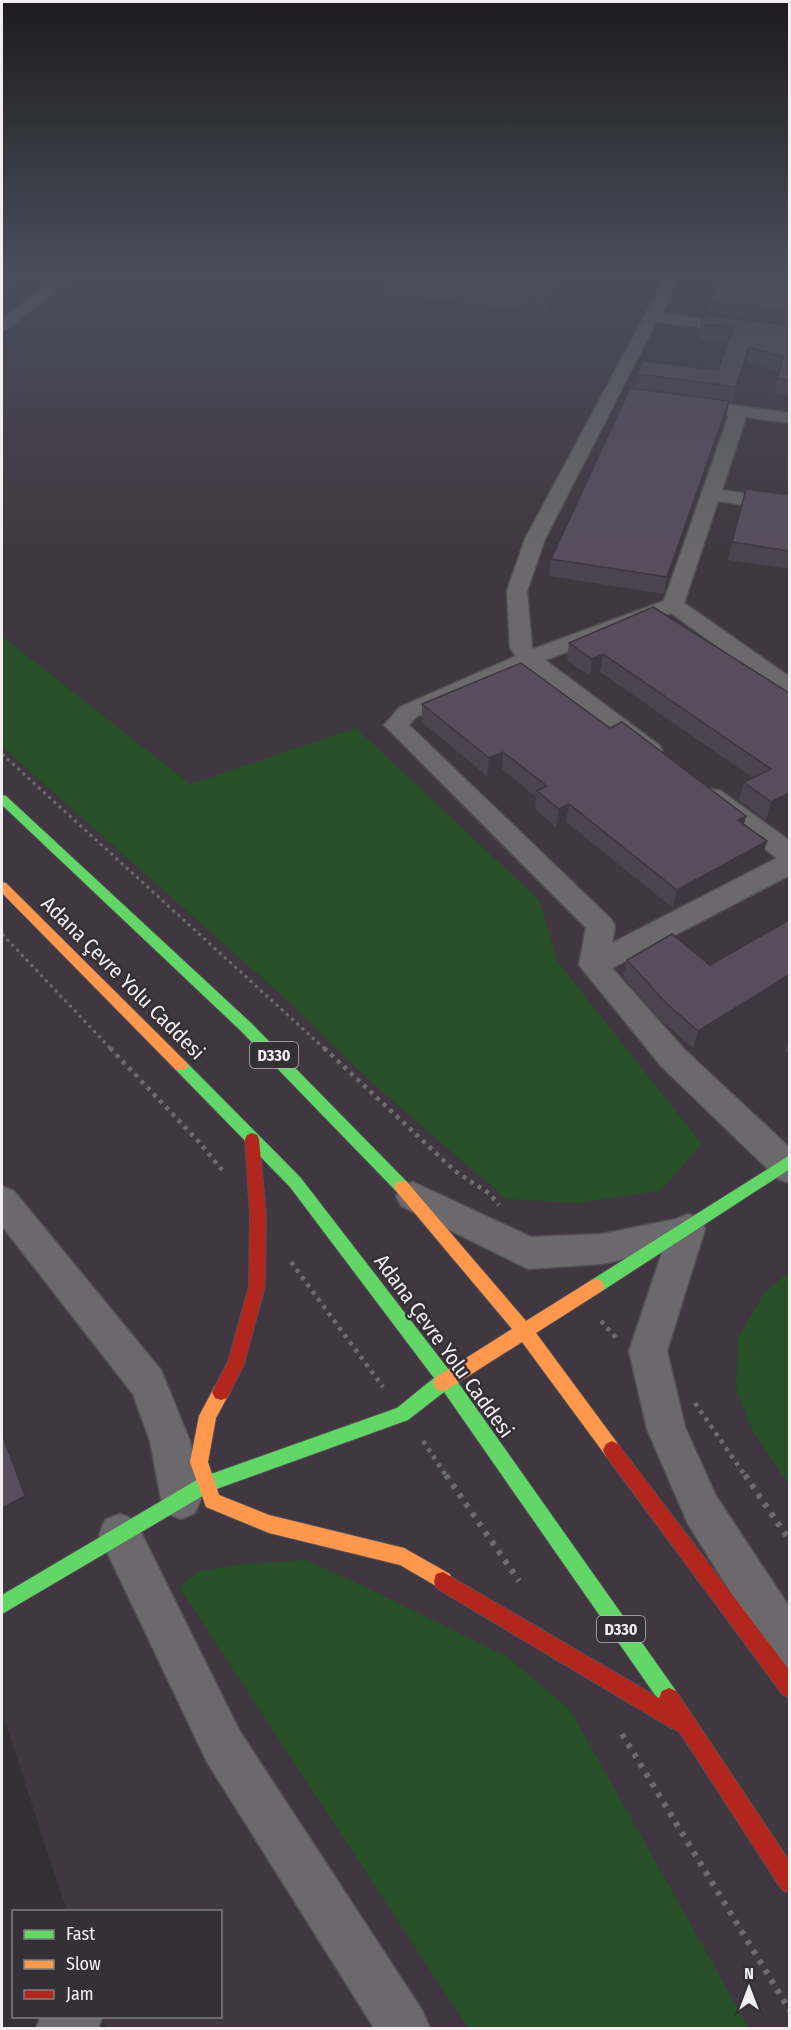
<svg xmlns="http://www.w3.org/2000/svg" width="791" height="2030" font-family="'Fira Sans Condensed',sans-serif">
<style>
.built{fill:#403741}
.green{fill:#274f28}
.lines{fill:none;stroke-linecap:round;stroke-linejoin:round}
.street-casing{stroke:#535053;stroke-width:3}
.fast-casing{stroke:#535053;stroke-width:2}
.slow-casing{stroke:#535053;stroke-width:2}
.jam-casing{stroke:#535053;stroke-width:2}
.path-far2{stroke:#6d6b6d;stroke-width:3;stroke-dasharray:3 4;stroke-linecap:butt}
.path-far1{stroke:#6d6b6d;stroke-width:4.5;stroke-dasharray:4 5;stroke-linecap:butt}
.path{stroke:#6d6b6d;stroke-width:6;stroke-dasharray:4.5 7;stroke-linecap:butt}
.street{fill:#6b696c;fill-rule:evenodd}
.fast{fill:#63d668;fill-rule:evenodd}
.slow{fill:#ff974d;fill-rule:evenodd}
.jam{fill:#b3261e;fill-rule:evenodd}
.wall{fill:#4d4250}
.shaded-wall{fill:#3e3641}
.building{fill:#594d5d;stroke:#3e3641;stroke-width:1.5}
.labels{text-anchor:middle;stroke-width:5;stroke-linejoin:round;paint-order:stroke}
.shield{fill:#353036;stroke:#b9b4b9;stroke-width:1.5}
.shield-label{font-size:16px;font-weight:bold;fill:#f1edf1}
.near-street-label{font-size:21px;fill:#f1edf1;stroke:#353036}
</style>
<rect width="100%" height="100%" fill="#343135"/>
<polygon class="built" points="2,272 789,272 789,2028 106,2028 102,2017 220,2016 220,1912 67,1911 2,1713"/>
<g class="green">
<polygon points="2,636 190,784 356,728 539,900 558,962 702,1144 660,1191 578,1203 506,1199 372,1083 279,993 2,747"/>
<polygon points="789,1272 789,1486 752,1430 736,1388 738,1338 763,1294"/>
<polygon points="306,1560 366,1587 508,1657 571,1711 749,2028 468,2028 179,1587 199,1571 237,1565"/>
</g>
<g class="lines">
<defs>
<g id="street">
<polygon points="64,272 80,272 7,329 2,330 2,319"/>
<polygon points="668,272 682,272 661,314 790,328 790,338 656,322 545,539 527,591 532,647 533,649 664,601 729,415 712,412 710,408 712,404 718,403 790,413 790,423 746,417 722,490 790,500 790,512 718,501 684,603 790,677 790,695 782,693 671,613 545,660 659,745 662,750 659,755 650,757 641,755 527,667 416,717 409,725 611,919 615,926 612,943 777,858 703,803 699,797 703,791 712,789 721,791 790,841 790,875 612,968 684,1049 790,1148 790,1183 778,1179 662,1067 579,965 586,928 384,725 400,707 516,656 510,648 507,591 525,539"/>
<polygon points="413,1182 531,1237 602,1234 676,1219 688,1214 700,1218 705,1229 667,1351 685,1427 716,1496 790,1608 790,1670 775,1663 688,1524 647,1429 629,1351 663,1250 602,1264 528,1269 401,1206 396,1196 401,1186"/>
<polygon points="2,1186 14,1191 161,1370 190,1441 201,1499 195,1513 181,1519 167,1513 161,1499 150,1441 133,1394 2,1226"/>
<polygon points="120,1514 135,1520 239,1730 422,2010 430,2028 374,2028 207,1762 99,1535 105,1520"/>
<polygon points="41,2016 103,2016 98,2028 36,2028"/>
</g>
<g id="fast">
<polygon points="2,795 6,796 251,1023 407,1182 410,1187 407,1192 402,1193 397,1192 241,1031 2,805"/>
<polygon points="181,1061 186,1062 300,1177 452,1374 676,1691 679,1698 676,1705 669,1708 662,1705 444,1392 408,1420 211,1491 2,1614 2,1595 200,1478 397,1408 434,1378 290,1187 176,1070 174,1066 176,1062"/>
<polygon points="790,1155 790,1169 602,1291 596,1293 590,1291 588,1286 590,1281"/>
</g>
<g id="slow">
<polygon points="2,882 6,883 186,1062 188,1066 186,1070 176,1070 2,893"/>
<polygon points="402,1181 407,1182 526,1321 590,1281 596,1279 602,1281 604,1286 602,1291 536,1333 618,1444 621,1450 618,1456 612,1459 606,1456 522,1342 448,1389 442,1391 436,1389 433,1383 436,1377 512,1329 397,1192 394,1187 397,1182"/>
<polygon points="221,1384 227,1386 230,1392 216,1418 208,1462 219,1495 269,1515 404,1548 450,1574 452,1581 450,1588 443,1590 400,1565 269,1533 206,1507 190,1462 199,1416 215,1386"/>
</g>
<g id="jam">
<polygon points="252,1133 257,1135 259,1139 266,1215 265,1286 244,1364 227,1398 221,1400 215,1398 212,1392 228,1362 249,1286 250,1215 245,1139 247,1135"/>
<polygon points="612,1441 618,1444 790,1671 790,1698 783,1695 606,1456 603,1450 606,1444"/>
<polygon points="443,1572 659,1698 662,1691 669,1688 676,1691 790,1862 790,1893 782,1890 679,1731 671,1728 436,1588 434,1581 436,1574"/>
</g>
</defs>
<use href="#street" class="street-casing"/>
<use href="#fast" class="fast-casing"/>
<use href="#slow" class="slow-casing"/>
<use href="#jam" class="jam-casing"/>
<g class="path-far2">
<polyline points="2,754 326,1050"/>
<polyline points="2,934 112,1050"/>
</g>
<g class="path-far1">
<polyline points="110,1048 200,1143 222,1170"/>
<polyline points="324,1048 455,1171 490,1194 499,1205"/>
<polyline points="291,1262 383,1387"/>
<polyline points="601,1321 618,1340"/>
<polyline points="695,1403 746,1477"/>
<polyline points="423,1441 447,1477"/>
</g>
<g class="path">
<polyline points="446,1475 519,1581"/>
<polyline points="745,1475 790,1541"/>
<polyline points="622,1734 790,2011"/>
</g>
<use href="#street" class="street"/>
<use href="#fast" class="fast"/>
<use href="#slow" class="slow"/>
<use href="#jam" class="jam"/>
</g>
<g class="wall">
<polygon points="374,272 577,272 549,314 385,293 385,282 374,281"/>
<polygon points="789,272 789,396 774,394 779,372 746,362 732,403 729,402 726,417 664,594 549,576 551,559 635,389 637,374 718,370 728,342 699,339 701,324 707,315 710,302"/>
<polygon points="789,483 789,569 728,560 732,542 787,495"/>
<polygon points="569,643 789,693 789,809 766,820 739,800 744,782 753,778 600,672 590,676 567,660"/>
<polygon points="422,704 610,728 746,816 744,824 762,859 673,908 566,822 556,827 535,809 536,797 502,769 487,776 422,722"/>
<polygon points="789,920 693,1048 662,1021 623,977 627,960 710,965"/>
<polygon points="789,1040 789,1054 785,1051"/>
</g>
<g class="shaded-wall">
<polygon points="33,272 54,272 2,312 2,295"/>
<polygon points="569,272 577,272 549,314 550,299"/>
<polygon points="749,347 746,362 732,403 736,387"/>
<polygon points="729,401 726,417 664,594 667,577"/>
<polygon points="603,654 600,672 590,676 592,659"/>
<polygon points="503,752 502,769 487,776 489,758"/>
<polygon points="789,793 789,809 766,820 771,802"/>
<polygon points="569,804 566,822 556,827 559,809"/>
<polygon points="746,816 741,834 738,820"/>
<polygon points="767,841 762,859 673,908 677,890"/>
<polygon points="789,975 789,989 693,1048 698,1031"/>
<polygon points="2,1426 33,1508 2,1526"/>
</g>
<g class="building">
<polygon points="2,272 33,272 2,295"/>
<polygon points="391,272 569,272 550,299 385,278"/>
<polygon points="722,272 789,272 789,311 710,302"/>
<polygon points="705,315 789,325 789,380 777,379 783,357 749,347 736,387 637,374 643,361 718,370 733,327 701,324"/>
<polygon points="630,388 729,401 667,577 551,559"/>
<polygon points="746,489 789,495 789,551 732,542"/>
<polygon points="653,607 789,693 789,793 771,802 744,782 771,769 603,654 592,659 569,643"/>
<polygon points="521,663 610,728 622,722 746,816 738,820 767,841 677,890 569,804 559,809 537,791 547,786 503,752 489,758 422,704"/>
<polygon points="789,920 789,975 698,1031 666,1003 627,960 672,934 710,965"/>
<polygon points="2,1434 25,1496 2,1508"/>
</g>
<linearGradient id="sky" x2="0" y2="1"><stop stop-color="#1d1b1d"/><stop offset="0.49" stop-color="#4a4e5c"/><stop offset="1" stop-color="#4a4e5c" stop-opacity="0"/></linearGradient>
<rect width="791" height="556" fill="url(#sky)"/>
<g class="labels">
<g class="shield">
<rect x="250" y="1042" width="48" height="26" rx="4.5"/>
<rect x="597" y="1616" width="48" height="26" rx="4.5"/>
</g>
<g class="shield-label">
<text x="274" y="1061">D330</text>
<text x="621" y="1635">D330</text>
</g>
<g class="near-street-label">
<text transform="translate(123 978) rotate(45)" y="7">Adana Çevre Yolu Caddesi</text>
<text transform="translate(444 1346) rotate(54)" y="7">Adana Çevre Yolu Caddesi</text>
</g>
</g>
<rect width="791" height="2030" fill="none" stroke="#f1edf1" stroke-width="6"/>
<rect x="12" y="1910" width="210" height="108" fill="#353036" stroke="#807c81" stroke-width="1.5"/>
<rect x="24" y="1930" width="30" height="9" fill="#63d668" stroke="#807c81" stroke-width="1.5"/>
<text x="66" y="1940" font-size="18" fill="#f1edf1">Fast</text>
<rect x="24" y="1960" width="30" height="9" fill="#ff974d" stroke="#807c81" stroke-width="1.5"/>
<text x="66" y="1970" font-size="18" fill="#f1edf1">Slow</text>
<rect x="24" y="1990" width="30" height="9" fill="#b3261e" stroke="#807c81" stroke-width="1.5"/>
<text x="66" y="2000" font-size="18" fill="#f1edf1">Jam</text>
<g transform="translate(749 1988)" stroke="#353036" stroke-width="4.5" paint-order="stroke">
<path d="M0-4.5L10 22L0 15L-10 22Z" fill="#f1edf1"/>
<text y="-9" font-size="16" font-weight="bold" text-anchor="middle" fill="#f1edf1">N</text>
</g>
</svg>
